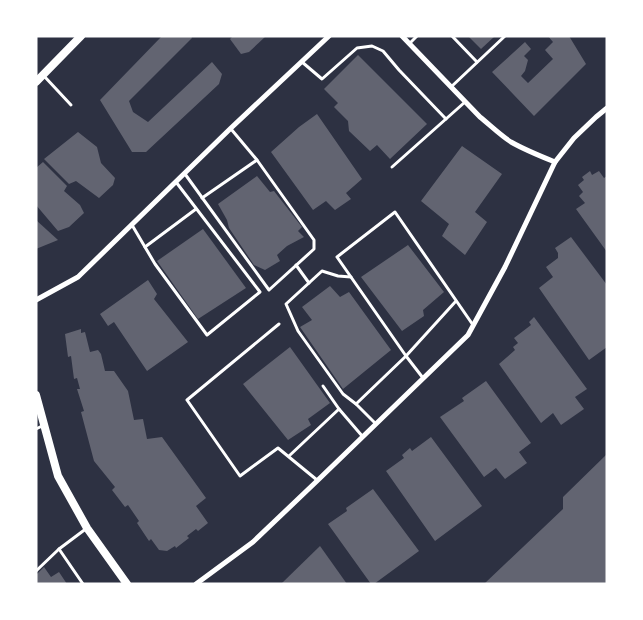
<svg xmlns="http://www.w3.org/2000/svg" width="643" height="620" font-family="Manrope,sans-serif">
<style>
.building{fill:#626471}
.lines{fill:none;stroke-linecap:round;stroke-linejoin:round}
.service{stroke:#fff;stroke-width:3}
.minor{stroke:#fff;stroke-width:5}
.tertiary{stroke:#fff;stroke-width:8}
</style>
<rect width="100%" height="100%" fill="#2d3142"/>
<g class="building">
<polygon points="162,36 191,36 192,38 129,101 133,112 148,122 212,62 222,74 219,84 146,152 132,152 100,100"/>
<polygon points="233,36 266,36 249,52 241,54 230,39"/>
<polygon points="468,36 495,36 481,49"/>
<polygon points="548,36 569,36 586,64 534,116 492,72 525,42 531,49 524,56 528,60 525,71 521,76 528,83 553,59 545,50 553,42"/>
<polygon points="358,55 427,124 390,159 377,145 370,151 349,131 348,121 334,107 338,103 324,89"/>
<polygon points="317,114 362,179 346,193 351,199 335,210 326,201 313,210 271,152 299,127"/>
<polygon points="78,132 97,147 101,163 115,178 113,185 99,198 76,181 69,184 44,159"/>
<polygon points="462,146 502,174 475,212 487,222 465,255 442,236 449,224 421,201"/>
<polygon points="43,162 67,186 64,191 80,205 84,213 69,227 58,231 36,205 36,168"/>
<polygon points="590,171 592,175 599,171 604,178 607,176 607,252 576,209 585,203 579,196 583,192 578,185 584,180 582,177"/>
<polygon points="257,176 270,192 274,191 302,227 298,231 304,237 287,246 277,255 280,261 265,270 254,265 229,228 227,220 218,204"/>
<polygon points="36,220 58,240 36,249"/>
<polygon points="203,229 246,288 198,319 157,261"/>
<polygon points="571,237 607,285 607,347 589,360 539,288 553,277 546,267 558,258 558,253 555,248"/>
<polygon points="408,245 444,292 423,310 424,316 402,331 361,277"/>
<polygon points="148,280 157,294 154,299 188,342 147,371 114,322 108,326 100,314"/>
<polygon points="330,286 340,297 349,292 391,350 343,389 300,327 312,320 302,307"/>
<polygon points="534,317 587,389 575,397 584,409 561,425 553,413 541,423 499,364 515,350 513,347 518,343 514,338 531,325 529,322"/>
<polygon points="81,329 81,333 85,332 90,352 98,350 101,354 105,371 114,371 128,391 134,420 143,419 147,439 162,437 206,498 196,506 208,523 198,531 196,529 187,536 189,538 176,548 175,546 167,551 159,550 151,539 149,541 137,523 139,521 128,505 125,507 112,490 115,487 94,461 81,412 84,411 77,389 80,389 77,378 74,379 71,356 68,357 65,334"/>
<polygon points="290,347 330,403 308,419 311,425 288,440 243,384"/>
<polygon points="486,381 531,443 519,452 527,463 505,479 496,468 484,477 440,417 464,401 462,398"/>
<polygon points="431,437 482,506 435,541 386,471 404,458 402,455 410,448 412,451"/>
<polygon points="607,454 607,584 484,584 563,509 563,497"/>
<polygon points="373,489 419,551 374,584 371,584 328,524 347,511 346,508"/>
<polygon points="320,546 347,584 281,584"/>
<polygon points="44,567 51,577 59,572 67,584 36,584 36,575"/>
</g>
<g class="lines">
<g class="service">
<polyline points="452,36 477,62"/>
<polyline points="409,44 417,36"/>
<polyline points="302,62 322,79 357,48 372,46 383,51 399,70 446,119"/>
<polyline points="44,76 71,105"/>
<polyline points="451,87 505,36"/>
<polyline points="392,167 465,102"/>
<polyline points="185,174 269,290 314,249 314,240 257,160 231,129"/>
<polyline points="202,198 257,160"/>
<polyline points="132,225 155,264 207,335 260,292 176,182"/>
<polyline points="145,247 196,209"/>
<polyline points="296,265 309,283"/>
<polyline points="351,277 338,276 322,271 286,304 298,331 343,394 356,404"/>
<polyline points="456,301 406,356 337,257 395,212 473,325"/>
<polyline points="279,324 187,400 240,476 278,448 317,480"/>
<polyline points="323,386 339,409"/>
<polyline points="376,424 356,404 406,356 423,378"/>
<polyline points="36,429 44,425"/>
<polyline points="289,456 339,409 363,437"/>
<polyline points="59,549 83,584"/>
<polyline points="36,571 59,549 87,528"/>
</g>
<g class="minor">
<path d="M402 36 480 117C490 125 500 135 511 142 525 150 540 156 555 162"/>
<polyline points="36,300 78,277 231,128 329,36"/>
<polyline points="196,584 253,542 318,480 468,335 505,267 555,162 574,138 596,117 607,108"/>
</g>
<g class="tertiary">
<polyline points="36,82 81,36"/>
<polyline points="36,395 58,476 87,528 127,584"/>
</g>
</g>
<rect width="643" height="620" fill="none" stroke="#ffffff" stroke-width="75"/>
</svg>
